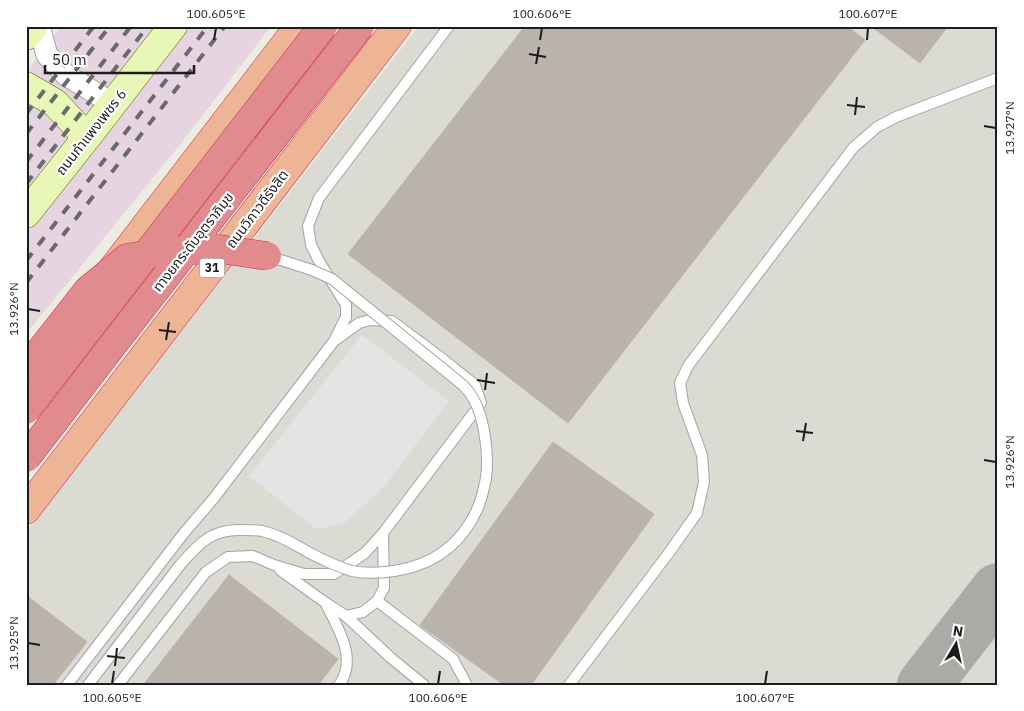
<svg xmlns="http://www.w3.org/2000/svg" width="1024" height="711" font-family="'IBM Plex Sans','Noto Sans Thai',sans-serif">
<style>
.industrial{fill:#e6d4e0}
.airport{fill:#dbdad3}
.parking{fill:#e4e4e4}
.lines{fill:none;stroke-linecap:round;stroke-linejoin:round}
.taxiway{stroke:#acaaa6;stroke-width:54}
.building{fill:#b9b3ab;stroke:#beb4a5}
.service-casing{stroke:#a3a3a3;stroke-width:12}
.minor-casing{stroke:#a3a3a3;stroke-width:23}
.secondary-casing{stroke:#526d08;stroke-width:29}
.trunk-casing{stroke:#d02a48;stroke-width:29}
.service{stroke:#fff;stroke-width:10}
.minor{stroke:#fff;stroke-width:21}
.secondary{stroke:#e9f7b6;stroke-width:28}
.trunk{stroke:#edb595;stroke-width:28}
.rail{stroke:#6a6a6a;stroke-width:4;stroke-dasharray:10 10;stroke-linecap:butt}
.service-bridge-casing{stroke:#a3a3a3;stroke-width:12;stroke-linecap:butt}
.motorway-bridge-casing{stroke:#d02a48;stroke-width:29;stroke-linecap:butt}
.service-bridge{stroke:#fff;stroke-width:10}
.motorway-bridge{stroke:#e28b8e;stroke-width:28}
.ticks{fill:none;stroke:#1c1c1c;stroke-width:2}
.labels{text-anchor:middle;stroke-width:4.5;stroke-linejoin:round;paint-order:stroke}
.shield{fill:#fff;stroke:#606060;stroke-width:1}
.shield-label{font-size:12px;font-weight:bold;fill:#1c1c1c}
.street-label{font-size:14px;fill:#1c1c1c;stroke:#fff}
.neatline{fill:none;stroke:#1c1c1c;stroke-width:2}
.ticks-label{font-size:12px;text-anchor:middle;fill:#1c1c1c}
</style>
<rect width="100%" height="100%" fill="#edebe2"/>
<polygon class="industrial" points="61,26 271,26 187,136 26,334 26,72"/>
<polygon class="airport" points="419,26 998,26 998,685 26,685 26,532"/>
<polygon class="parking" points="362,335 449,401 384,487 343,524 316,529 249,476"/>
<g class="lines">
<polyline class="taxiway" points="924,685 998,590"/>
</g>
<g class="building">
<polygon points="525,26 847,26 865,40 568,423 348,254"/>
<polygon points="871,26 948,26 920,63"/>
<polygon points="553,442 654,514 531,685 504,685 420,625"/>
<polygon points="229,575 338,659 318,685 143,685"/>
<polygon points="26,595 87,642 53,685 26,685"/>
</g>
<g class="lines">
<defs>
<g id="service">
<polyline points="280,570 326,603 346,616 391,658 424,685"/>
<polyline points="377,601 453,659 467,685"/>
<path d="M326 604C338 628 358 659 339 685"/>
<polyline points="346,616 363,612 377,601 384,588 383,533"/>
<polyline points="67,685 184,533 214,498 334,341 346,317 346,305 319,261 311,245 308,226 319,198 449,26"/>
<polyline points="88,685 180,565"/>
<polyline points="118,685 206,572 228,557 253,556 274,565 304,574 334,574 365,553 383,533 481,403 475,385 440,357 392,321 370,320 359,323 337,339"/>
<polyline points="569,685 668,554 697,513 704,482 702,455 683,403 680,383 688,366 853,148 877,127 896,117 998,78"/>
</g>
<polyline id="minor" points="39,26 47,55 66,75 102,97"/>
<g id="secondary">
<polyline points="26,36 34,26"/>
<polyline points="26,86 55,103 81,131"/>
<polyline points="26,214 91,132 173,26"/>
</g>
<g id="trunk">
<polyline points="110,272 299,26"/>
<polyline points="26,510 397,26"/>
</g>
</defs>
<use href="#service" class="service-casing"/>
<use href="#minor" class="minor-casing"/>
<use href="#secondary" class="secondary-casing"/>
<use href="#trunk" class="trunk-casing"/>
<use href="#service" class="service"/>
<use href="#minor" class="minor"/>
<use href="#secondary" class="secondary"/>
<use href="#trunk" class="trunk"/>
<g class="rail">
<polyline points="26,114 94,26"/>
<polyline points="26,134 110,26"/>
<polyline points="26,162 131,26"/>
<polyline points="26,184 148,26"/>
<polyline points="26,261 208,26"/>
<polyline points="26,283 225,26"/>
</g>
<defs>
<path id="service-bridge" d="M180 565C198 545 210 530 239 530 247 530 255 530 262 531 285 536 303 551 324 560 332 564 343 568 352 571 366 574 380 573 394 571 434 565 463 544 479 505 481 499 483 493 484 487 491 463 485 416 471 395 468 390 463 385 458 381L332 279 312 270 268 256"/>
<g id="motorway-bridge">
<polyline points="26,369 88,290 127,258 166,251 220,249 267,256"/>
<polyline points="26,410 323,26"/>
<polyline points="26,458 105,355 360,26"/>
</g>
</defs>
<use href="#service-bridge" class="service-bridge-casing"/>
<use href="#motorway-bridge" class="motorway-bridge-casing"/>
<use href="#service-bridge" class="service-bridge"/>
<use href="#motorway-bridge" class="motorway-bridge"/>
</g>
<path class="ticks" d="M214 40 216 28M540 40 542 28M867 40 868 28M529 54 546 57M536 64 539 47M847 105 865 107M855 115 857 97M984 126 996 128M28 309 40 311M159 330 176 332M166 340 169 322M477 380 495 383M485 390 487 373M796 431 813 433M803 441 806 423M984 460 996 462M28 643 40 645M107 656 125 658M115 666 117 648M112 684 114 671M438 684 440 671M765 684 767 671"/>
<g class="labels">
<rect class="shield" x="199.5" y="258.5" width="25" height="19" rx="4"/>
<g class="shield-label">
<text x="212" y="272">31</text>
</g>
<g class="street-label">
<text transform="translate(91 132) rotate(-52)" y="5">ถนนกำแพงเพชร 6</text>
<text transform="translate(257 209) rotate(-53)" y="5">ถนนวิภาวดีรังสิต</text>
<text transform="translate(193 242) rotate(-52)" y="5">ทางยกระดับอุตราภิมุข</text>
</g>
</g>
<rect width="1024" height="711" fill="none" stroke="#ffffff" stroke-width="55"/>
<g transform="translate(956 644) rotate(9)" stroke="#ffffff" stroke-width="4" paint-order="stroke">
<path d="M0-4L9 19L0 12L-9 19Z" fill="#1c1c1c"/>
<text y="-8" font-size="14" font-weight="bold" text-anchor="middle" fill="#1c1c1c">N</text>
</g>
<path d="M45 65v8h149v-8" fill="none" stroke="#1c1c1c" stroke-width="2.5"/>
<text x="52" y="65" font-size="15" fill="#1c1c1c" stroke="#ffffff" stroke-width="4" paint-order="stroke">50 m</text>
<rect x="28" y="28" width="968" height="656" class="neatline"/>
<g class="ticks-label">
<text x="216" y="18">100.605°E</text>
<text x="542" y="18">100.606°E</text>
<text x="868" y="18">100.607°E</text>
<text transform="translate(1010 128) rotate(-90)" y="4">13.927°N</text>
<text transform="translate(14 309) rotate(-90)" y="4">13.926°N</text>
<text transform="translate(1010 462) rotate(-90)" y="4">13.926°N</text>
<text transform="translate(14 643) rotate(-90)" y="4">13.925°N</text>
<text x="112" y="702">100.605°E</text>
<text x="438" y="702">100.606°E</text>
<text x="765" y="702">100.607°E</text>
</g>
</svg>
